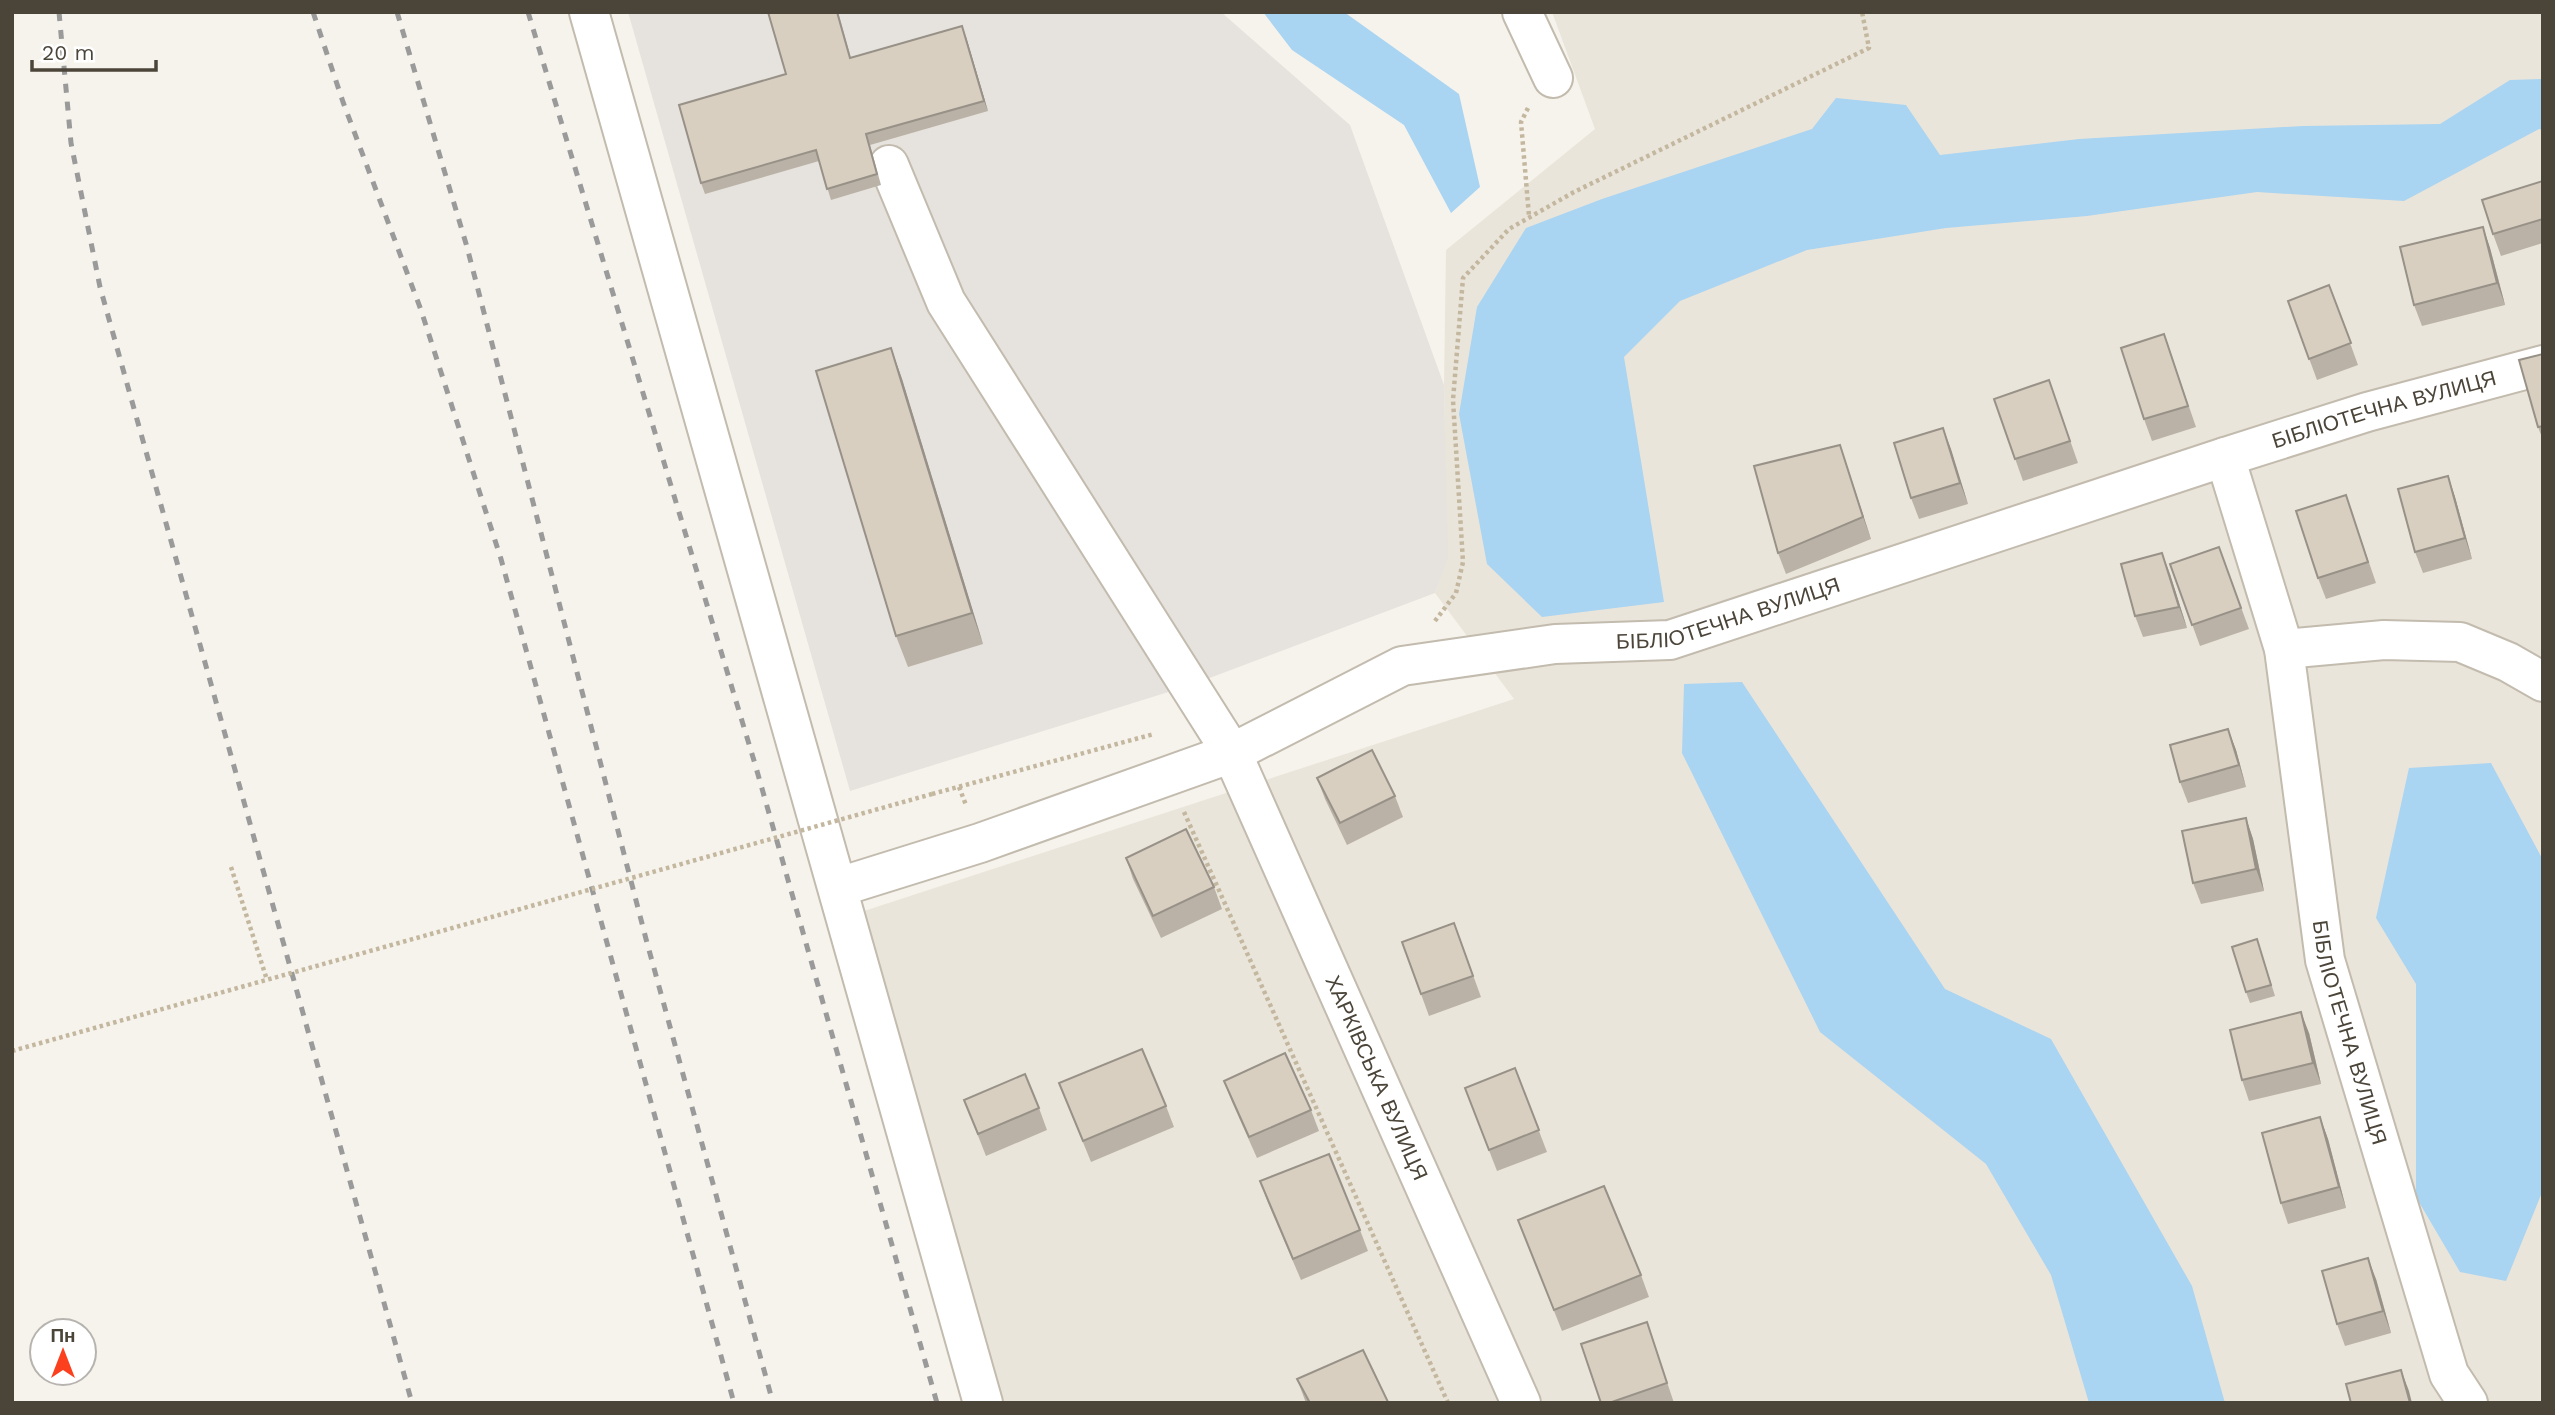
<svg xmlns="http://www.w3.org/2000/svg" width="2555" height="1415" font-family="'Work Sans',sans-serif">
<style>
.residential{fill:#eae5da}
.industrial{fill:#e6e2dd}
.water{fill:#a9d4f2}
.lines{fill:none;stroke-linecap:round;stroke-linejoin:round}
.minor-casing{stroke:#c2bbae;stroke-width:42}
.path{stroke:#c4b79f;stroke-width:4.5;stroke-dasharray:3.5 3.5;stroke-linecap:butt}
.minor{stroke:#fff;stroke-width:38}
.rail{stroke:#9a9a9a;stroke-width:5;stroke-dasharray:9 9;stroke-linecap:butt}
.path-bridge{stroke:#c4b79f;stroke-width:4.5;stroke-dasharray:3.5 3.5;stroke-linecap:butt}
.wall{fill:#bab2a6}
.shaded-wall{fill:#979187}
.building{fill:#d8cfc1;stroke:#979187;stroke-width:2}
.labels{text-anchor:middle;stroke-width:5;stroke-linejoin:round;paint-order:stroke}
.street-label{font-size:21px;fill:#4b4439;stroke:#fff}
</style>
<rect width="100%" height="100%" fill="#f6f3ec"/>
<polygon class="residential" points="1552,12 2543,12 2543,1403 1002,1403 864,911 1514,699 1435,593 1447,558 1444,385 1446,250 1595,129"/>
<polygon class="industrial" points="628,12 1221,12 1350,125 1444,385 1448,558 1435,593 1191,685 850,791"/>
<g class="water">
<polygon points="1263,12 1344,12 1459,94 1480,187 1451,213 1404,125 1292,50"/>
<polygon points="2543,79 2543,130 2539,129 2404,201 2257,192 2087,216 1946,228 1807,250 1680,301 1624,357 1664,602 1542,617 1487,564 1459,414 1477,307 1526,228 1602,199 1812,129 1836,98 1906,105 1940,155 2079,139 2303,126 2440,124 2510,80"/>
<polygon points="1742,682 1945,989 2051,1039 2192,1286 2225,1403 2089,1403 2051,1275 1986,1164 1820,1032 1682,753 1684,684"/>
<polygon points="2491,763 2543,860 2543,1190 2506,1281 2460,1272 2416,1197 2416,984 2376,918 2409,768"/>
</g>
<g class="lines">
<defs>
<g id="minor">
<polyline points="589,12 983,1403"/>
<polyline points="1522,12 1553,78"/>
<path id="s1" d="M889 165 946 302 1232 753 1521 1403"/>
<path id="s2" d="M2225 457 2367 412 2543 365"/>
<polyline points="2284,649 2384,640 2460,642 2508,662 2543,682"/>
<path id="s3" d="M839 887 980 843 1232 753 1402 666 1555 644 1670 640 2225 457 2284 649 2325 960 2449 1374 2468 1403"/>
</g>
</defs>
<use href="#minor" class="minor-casing"/>
<g class="path">
<polyline points="1528,108 1521,122 1529,216"/>
<polyline points="1435,621 1456,593 1463,562 1453,400 1463,278 1509,229 1574,192 1869,48 1862,12"/>
<polyline points="959,787 966,805"/>
<polyline points="932,794 1154,734"/>
<polyline points="1184,812 1448,1403"/>
<polyline points="231,867 267,980"/>
</g>
<use href="#minor" class="minor"/>
<g class="rail">
<polyline points="59,12 71,143 100,287 412,1403"/>
<polyline points="313,12 343,102 421,310 501,559 734,1403"/>
<polyline points="397,12 467,247 646,939 773,1403"/>
<polyline points="528,12 755,764 937,1403"/>
</g>
<polyline class="path-bridge" points="12,1051 932,794"/>
</g>
<g class="wall">
<polygon points="768,12 838,12 851,58 966,37 988,111 870,145 881,185 831,200 819,161 705,194 701,183 786,74"/>
<polygon points="2543,181 2543,243 2501,256 2493,234"/>
<polygon points="2483,227 2490,248 2505,305 2422,326 2414,305"/>
<polygon points="2329,285 2358,365 2317,380 2288,301"/>
<polygon points="2164,334 2196,427 2152,441 2144,419"/>
<polygon points="891,348 902,379 983,644 908,667 896,636"/>
<polygon points="2543,354 2543,440 2538,427"/>
<polygon points="2049,380 2078,463 2023,481 1994,399"/>
<polygon points="1943,428 1968,504 1919,519 1911,498"/>
<polygon points="1840,445 1871,539 1786,574 1778,553"/>
<polygon points="2448,476 2455,497 2472,559 2423,573 2415,552"/>
<polygon points="2346,495 2376,583 2326,599 2318,578"/>
<polygon points="2219,547 2249,629 2200,646 2170,564"/>
<polygon points="2170,574 2187,628 2143,637 2135,616"/>
<polygon points="2228,729 2236,750 2246,787 2188,803 2180,782"/>
<polygon points="1317,778 1395,796 1403,817 1347,845 1325,799"/>
<polygon points="2246,818 2253,839 2264,891 2201,904 2193,883"/>
<polygon points="1126,858 1214,887 1222,909 1161,938 1133,879"/>
<polygon points="1454,923 1481,997 1429,1016 1402,942"/>
<polygon points="2257,939 2275,996 2250,1003 2246,992"/>
<polygon points="2309,1033 2321,1084 2249,1101 2242,1080"/>
<polygon points="1515,1068 1547,1152 1497,1171 1473,1109"/>
<polygon points="1224,1081 1311,1110 1319,1131 1257,1158 1232,1102"/>
<polygon points="1059,1083 1166,1106 1174,1127 1091,1162"/>
<polygon points="964,1100 1039,1108 1047,1130 986,1156"/>
<polygon points="2320,1117 2328,1139 2346,1208 2288,1224 2281,1203"/>
<polygon points="1260,1181 1360,1230 1368,1251 1301,1280 1268,1203"/>
<polygon points="1518,1220 1641,1275 1649,1297 1562,1331"/>
<polygon points="2376,1279 2391,1333 2345,1346 2337,1324"/>
<polygon points="1647,1322 1674,1403 1601,1403"/>
<polygon points="1363,1350 1389,1403 1306,1403 1297,1379"/>
</g>
<g class="shaded-wall">
<polygon points="962,26 966,37 988,111 984,101"/>
<polygon points="2483,227 2490,248 2505,305 2497,283"/>
<polygon points="891,348 902,379 983,644 972,613"/>
<polygon points="1943,428 1951,449 1968,504 1960,483"/>
<polygon points="1840,445 1847,466 1871,539 1863,517"/>
<polygon points="2448,476 2455,497 2472,559 2465,538"/>
<polygon points="2162,553 2170,574 2187,628 2179,607"/>
<polygon points="2228,729 2236,750 2246,787 2239,765"/>
<polygon points="2246,818 2253,839 2264,891 2256,869"/>
<polygon points="2301,1012 2309,1033 2321,1084 2313,1063"/>
<polygon points="2320,1117 2328,1139 2346,1208 2339,1187"/>
<polygon points="2368,1258 2376,1279 2391,1333 2383,1311"/>
<polygon points="2401,1370 2409,1391 2412,1403 2410,1403"/>
</g>
<g class="building">
<polygon points="768,12 837,12 850,58 962,26 984,101 866,134 877,174 827,189 816,150 701,183 679,105 786,74"/>
<polygon points="2543,181 2543,219 2493,234 2482,200"/>
<polygon points="2483,227 2497,283 2414,305 2400,247"/>
<polygon points="2329,285 2351,343 2309,359 2288,301"/>
<polygon points="2164,334 2188,406 2144,419 2121,348"/>
<polygon points="891,348 972,613 896,636 816,371"/>
<polygon points="2543,354 2543,426 2538,427 2519,360"/>
<polygon points="2049,380 2070,441 2015,459 1994,399"/>
<polygon points="1943,428 1960,483 1911,498 1894,443"/>
<polygon points="1840,445 1863,517 1778,553 1754,466"/>
<polygon points="2448,476 2465,538 2415,552 2398,489"/>
<polygon points="2346,495 2368,562 2318,578 2296,511"/>
<polygon points="2219,547 2241,608 2192,625 2170,564"/>
<polygon points="2162,553 2179,607 2135,616 2121,564"/>
<polygon points="2228,729 2239,765 2180,782 2170,745"/>
<polygon points="1372,750 1395,796 1340,823 1317,778"/>
<polygon points="2246,818 2256,869 2193,883 2182,831"/>
<polygon points="1186,829 1214,887 1153,916 1126,858"/>
<polygon points="1454,923 1473,976 1421,994 1402,942"/>
<polygon points="2257,939 2271,985 2246,992 2232,947"/>
<polygon points="2301,1012 2313,1063 2242,1080 2230,1030"/>
<polygon points="1142,1049 1166,1106 1083,1141 1059,1083"/>
<polygon points="1285,1053 1311,1110 1249,1137 1224,1081"/>
<polygon points="1515,1068 1539,1130 1489,1150 1465,1088"/>
<polygon points="1025,1074 1039,1108 978,1134 964,1100"/>
<polygon points="2320,1117 2339,1187 2281,1203 2262,1133"/>
<polygon points="1329,1154 1360,1230 1293,1259 1260,1181"/>
<polygon points="1604,1186 1641,1275 1554,1310 1518,1220"/>
<polygon points="2368,1258 2383,1311 2337,1324 2322,1271"/>
<polygon points="1647,1322 1667,1383 1609,1403 1601,1403 1581,1344"/>
<polygon points="1363,1350 1388,1402 1386,1403 1310,1403 1297,1379"/>
<polygon points="2401,1370 2410,1403 2351,1403 2346,1384"/>
</g>
<g class="labels">
<g class="street-label">
<text dy="7" stroke="none"><textPath href="#s2" startOffset="166">БІБЛІОТЕЧНА ВУЛИЦЯ</textPath></text>
<text dy="7" stroke="none"><textPath href="#s3" startOffset="938">БІБЛІОТЕЧНА ВУЛИЦЯ</textPath></text>
<text dy="7" stroke="none"><textPath href="#s3" startOffset="2051">БІБЛІОТЕЧНА ВУЛИЦЯ</textPath></text>
<text dy="7" stroke="none"><textPath href="#s1" startOffset="1038">ХАРКІВСЬКА ВУЛИЦЯ</textPath></text>
</g>
</g>
<rect width="2555" height="1415" fill="none" stroke="#4b4439" stroke-width="28"/>
<g transform="translate(63 1352)"><circle r="33" fill="#ffffff" stroke="#b7b4b0" stroke-width="2"/>
<path d="M0-5L12 26L0 18L-12 26Z" fill="#fc3f1d"/>
<text y="-10" font-size="19" font-weight="bold" text-anchor="middle" fill="#4b4439">Пн</text>
</g>
<path d="M32 60v10h124v-10" fill="none" stroke="#4b4439" stroke-width="3.5"/>
<text x="42" y="60" font-size="21" fill="#4b4439" stroke="#ffffff" stroke-width="5" paint-order="stroke">20 m</text>
</svg>
